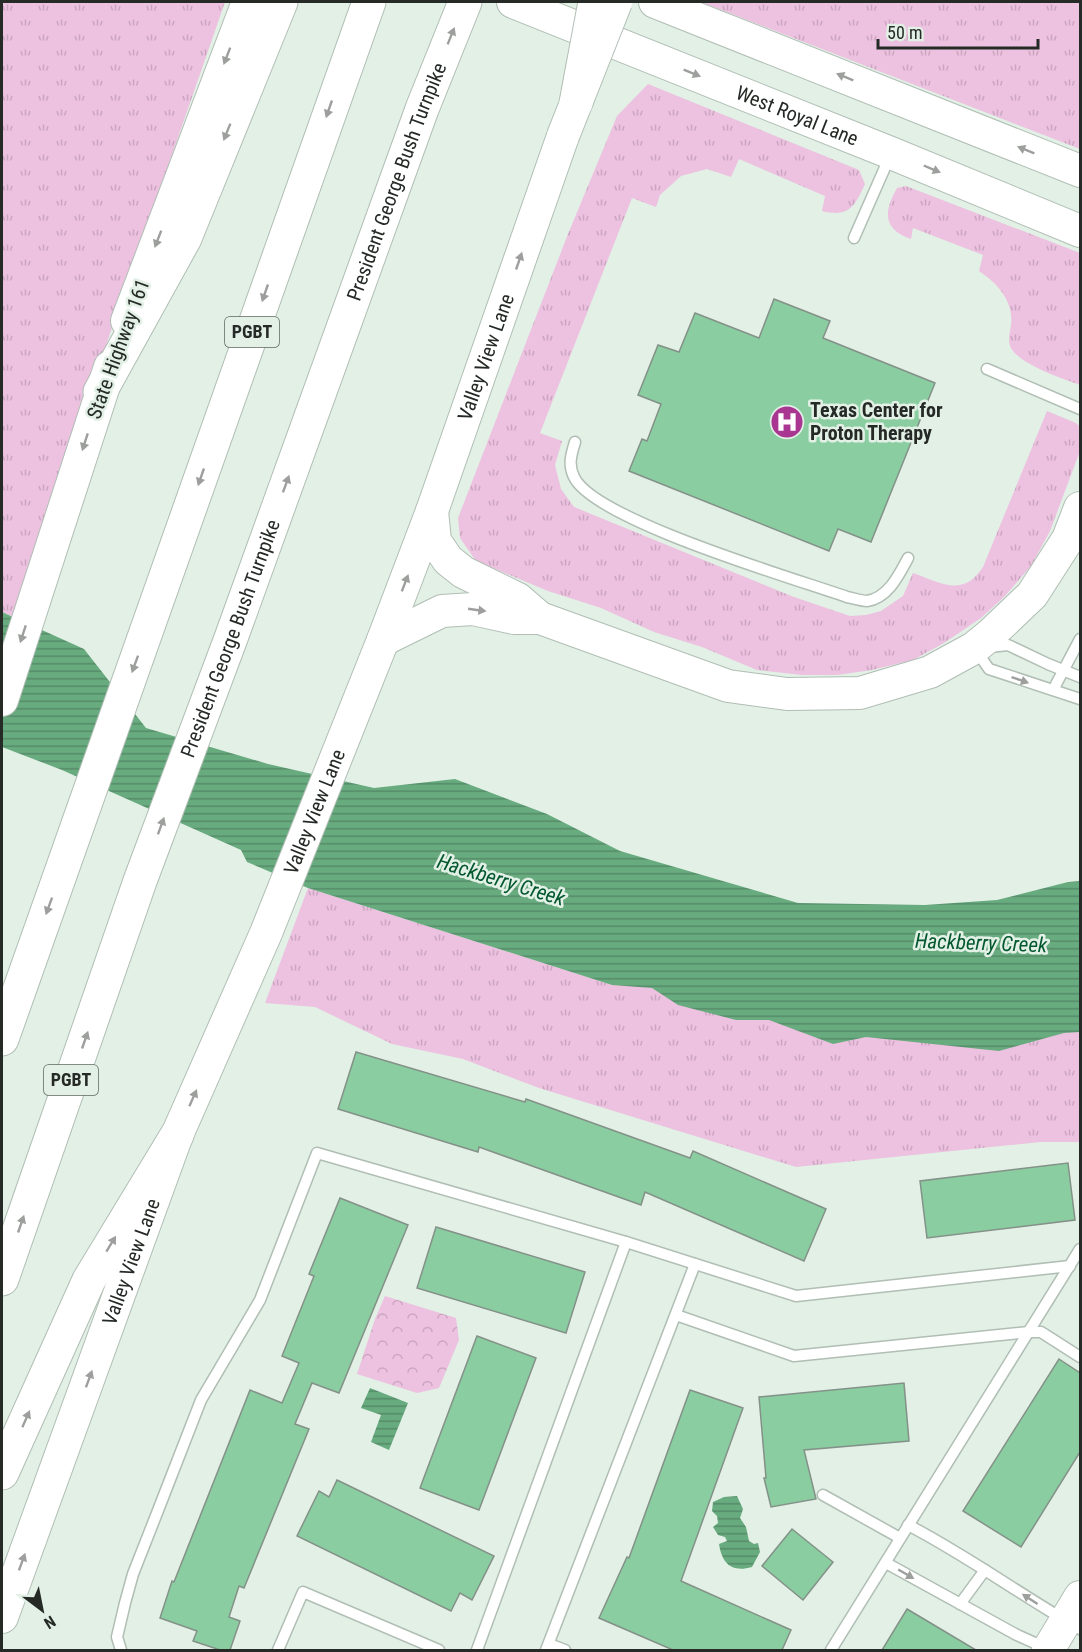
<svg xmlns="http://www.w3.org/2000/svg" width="1082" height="1652" font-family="'Roboto Condensed',sans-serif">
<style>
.grass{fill:url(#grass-tufts)}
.park{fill:url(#park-crowns)}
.water{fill:url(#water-rules)}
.building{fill:#89cda0;stroke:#849188;stroke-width:1.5}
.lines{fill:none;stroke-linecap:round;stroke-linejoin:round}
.lane-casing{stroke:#b0beb4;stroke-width:13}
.secondary-casing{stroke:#b0beb4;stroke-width:34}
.highway-casing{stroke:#b0beb4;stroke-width:35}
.lane{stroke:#fff;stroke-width:10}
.secondary{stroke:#fff;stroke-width:32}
.highway{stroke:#fff;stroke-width:33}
.secondary-bridge-casing{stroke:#b0beb4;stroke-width:34;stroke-linecap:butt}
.highway-bridge-casing{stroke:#b0beb4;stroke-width:35;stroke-linecap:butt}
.secondary-bridge{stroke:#fff;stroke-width:32}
.highway-bridge{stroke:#fff;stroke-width:33}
.oneway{fill:#9d9f9d}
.labels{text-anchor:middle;stroke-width:5;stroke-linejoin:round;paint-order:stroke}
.shield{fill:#e2f0e6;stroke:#5e6560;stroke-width:1.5}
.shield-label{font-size:18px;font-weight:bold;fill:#252a26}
.street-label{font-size:20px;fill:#252a26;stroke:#e2f0e6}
.poi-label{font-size:20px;font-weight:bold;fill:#252a26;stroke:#e2f0e6;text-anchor:start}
.water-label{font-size:21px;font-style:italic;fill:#03582f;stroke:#e2f0e6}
</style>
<defs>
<pattern id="grass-tufts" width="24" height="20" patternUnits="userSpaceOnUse" patternTransform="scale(1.5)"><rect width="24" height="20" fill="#edc1e0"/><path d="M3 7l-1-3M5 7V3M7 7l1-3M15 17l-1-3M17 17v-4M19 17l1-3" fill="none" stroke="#cba6c0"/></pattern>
<pattern id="park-crowns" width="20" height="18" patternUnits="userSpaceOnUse" patternTransform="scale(1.5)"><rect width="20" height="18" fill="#edc1e0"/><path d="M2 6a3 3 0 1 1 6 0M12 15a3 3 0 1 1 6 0" fill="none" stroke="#cba6c0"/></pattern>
<pattern id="water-rules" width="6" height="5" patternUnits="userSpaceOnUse" patternTransform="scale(1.5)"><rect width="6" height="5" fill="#68ab7f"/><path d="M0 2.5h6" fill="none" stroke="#558b68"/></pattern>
</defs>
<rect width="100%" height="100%" fill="#e2f0e6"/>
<g class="grass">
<polygon points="2,2 225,2 12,616 2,612"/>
<polygon points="701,2 1080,2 1080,149"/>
<path d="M648 84 859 170 865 184C855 206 849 218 822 211L825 196 739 159 731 177 707 169 681 176 660 195 656 207 632 198 540 433 562 441 555 465 561 489 574 507 794 597 850 616 866 615 881 611 903 596 913 573C941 583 963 598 983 567L1047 411 1076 423 1080 427V451L1050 531 1031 566 1005 596 981 618 944 643 913 660 872 670 837 675H802L757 670 702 647 654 632 601 608 548 591 476 561 460 538 458 518 568 234 617 116Z"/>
<path d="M906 186 1080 253V385C1063 379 1019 364 1011 348 1007 340 1010 333 1011 325 1014 301 997 283 979 271L983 255 913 228 911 239C882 229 884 211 897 188Z"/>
<polygon points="308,888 612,985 1080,1010 1080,1142 1041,1142 796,1167 539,1088 463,1059 392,1044 315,1007 265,1003"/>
</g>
<polygon class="park" points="385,1296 456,1318 459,1340 439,1388 417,1393 357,1374 375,1319"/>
<g class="water">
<polygon points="2,612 84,649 146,728 268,764 374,788 455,779 547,814 620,851 798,903 925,905 997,900 1068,882 1080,881 1080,1032 1064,1033 999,1051 866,1037 833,1044 769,1020 736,1020 678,1005 652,988 612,985 308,888 247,862 241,850 62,770 2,747"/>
<polygon points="370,1388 408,1403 389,1450 371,1442 381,1415 361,1408"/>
<path d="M737 1496 743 1509 740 1518 746 1527 749 1541 754 1544 758 1543 760 1552 752 1567C731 1573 722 1563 719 1544L727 1541 725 1537 718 1535 713 1527 718 1523 717 1516 712 1511 713 1502 724 1497Z"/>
</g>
<g class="building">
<polygon points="774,299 830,321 823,338 935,383 871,542 838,529 829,551 629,471 642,439 647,441 661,404 638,395 658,345 679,352 695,313 759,338"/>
<polygon points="356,1052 525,1102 526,1099 690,1158 693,1151 826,1209 804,1261 645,1192 641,1205 479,1147 478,1152 338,1109"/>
<polygon points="1068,1163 1075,1220 927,1238 920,1181"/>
<polygon points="340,1198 408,1225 339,1393 312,1383 295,1424 309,1429 244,1588 239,1586 229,1617 240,1621 230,1650 220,1650 193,1641 197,1631 160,1618 172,1581 174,1582 250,1390 282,1403 299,1363 282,1356 314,1276 309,1274"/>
<polygon points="436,1227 585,1272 566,1333 417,1288"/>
<polygon points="477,1336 536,1358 479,1510 420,1488"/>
<polygon points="1059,1359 1080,1373 1080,1452 1021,1547 963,1511"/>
<polygon points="904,1383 909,1441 804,1450 816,1499 771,1507 764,1478 766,1478 759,1397"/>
<polygon points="690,1390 743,1408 681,1581 791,1630 782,1650 673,1650 599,1618 627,1557 629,1558"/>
<polygon points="337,1480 494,1556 472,1600 460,1593 451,1611 297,1536 319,1491 329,1497"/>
<polygon points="792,1529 833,1562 803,1600 762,1566"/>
<polygon points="907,1609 976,1650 882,1650"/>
</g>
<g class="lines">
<defs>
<g id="lane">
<polyline points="854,238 890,156"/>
<polyline points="987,369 1080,409"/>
<path d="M575 442C571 455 568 465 574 477 594 520 796 579 847 597 853 598 861 601 867 601 888 598 899 575 908 558"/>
<polyline points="989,647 1008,645 1048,664 1080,677"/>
<polyline points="975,649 989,669 1080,699"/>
<polyline points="1053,690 1080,639"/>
<polyline points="676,1315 794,1356 1029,1332 1041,1332 1080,1357"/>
<polyline points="823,1495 900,1538"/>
<path d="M908 1525C968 1556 1022 1596 1080 1629"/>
<polyline points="886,1563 1017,1635 1046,1648"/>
<polyline points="960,1604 985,1570"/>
<polyline points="549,1644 565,1650"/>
<polyline points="121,1650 117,1637 125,1603 133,1574 157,1513 201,1400 260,1300 317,1153 626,1242 796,1296 1070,1266"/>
<polyline points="278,1650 303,1592 439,1650"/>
<polyline points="477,1650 626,1242"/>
<polyline points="546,1650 695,1264"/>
<polyline points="831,1650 1080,1249"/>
</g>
<g id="secondary">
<path id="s1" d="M513 2 891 153 1080 231"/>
<polyline points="655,2 1080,171"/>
<polyline points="127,321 248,2"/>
<polyline points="432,511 435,541 448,560 463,572 518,599 540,618 728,686 787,694 860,693 930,672 974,648 990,635 1032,595 1068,539 1080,508"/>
<polyline points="383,640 442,611 473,609 514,618 540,618"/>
<polyline points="2,700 110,367"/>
<path id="s2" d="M2 1617 177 1135 266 933 383 640 432 511 563 136"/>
<polyline points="1048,1650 1080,1597"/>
</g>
<g id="highway">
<polyline points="100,392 185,238 281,2"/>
<polyline points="2,1039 369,2"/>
<path id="s3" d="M2 1279 140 881 231 638 422 109 465 2"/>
<polyline points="2,1473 89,1280 177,1135"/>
</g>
</defs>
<use href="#lane" class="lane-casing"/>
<use href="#secondary" class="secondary-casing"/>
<use href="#highway" class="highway-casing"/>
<use href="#lane" class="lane"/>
<use href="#secondary" class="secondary"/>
<use href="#highway" class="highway"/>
<defs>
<polyline id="secondary-bridge" points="563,136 616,2"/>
<polyline id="highway-bridge" points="576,103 595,2"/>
</defs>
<use href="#secondary-bridge" class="secondary-bridge-casing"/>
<use href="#highway-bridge" class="highway-bridge-casing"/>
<use href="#secondary-bridge" class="secondary-bridge"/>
<use href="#highway-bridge" class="highway-bridge"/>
</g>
<defs><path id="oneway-solid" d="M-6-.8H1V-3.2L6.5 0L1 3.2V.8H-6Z" transform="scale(1.5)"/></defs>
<g class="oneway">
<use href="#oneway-solid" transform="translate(451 36) rotate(-68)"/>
<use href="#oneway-solid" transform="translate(227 56) rotate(111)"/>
<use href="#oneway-solid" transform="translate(692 73) rotate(22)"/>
<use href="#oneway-solid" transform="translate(845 77) rotate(-158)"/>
<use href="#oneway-solid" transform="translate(329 109) rotate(109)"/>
<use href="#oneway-solid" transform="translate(227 132) rotate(112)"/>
<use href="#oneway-solid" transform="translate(1026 150) rotate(-158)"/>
<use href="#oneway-solid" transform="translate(932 169) rotate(23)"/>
<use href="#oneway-solid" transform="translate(158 239) rotate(111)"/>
<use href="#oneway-solid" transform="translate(519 261) rotate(-71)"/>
<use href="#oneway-solid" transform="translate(265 293) rotate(109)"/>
<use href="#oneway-solid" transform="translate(85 442) rotate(108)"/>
<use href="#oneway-solid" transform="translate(201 477) rotate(109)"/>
<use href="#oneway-solid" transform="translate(286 484) rotate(-70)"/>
<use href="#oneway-solid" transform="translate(405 583) rotate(-69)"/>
<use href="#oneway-solid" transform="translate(477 610) rotate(8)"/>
<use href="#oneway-solid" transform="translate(23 634) rotate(108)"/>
<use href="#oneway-solid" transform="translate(135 664) rotate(110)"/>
<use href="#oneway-solid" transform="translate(1020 680) rotate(19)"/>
<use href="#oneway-solid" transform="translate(161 826) rotate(-70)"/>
<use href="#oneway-solid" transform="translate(49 906) rotate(110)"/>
<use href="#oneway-solid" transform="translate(85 1040) rotate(-71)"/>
<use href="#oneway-solid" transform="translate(193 1098) rotate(-66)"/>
<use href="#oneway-solid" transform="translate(21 1224) rotate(-71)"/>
<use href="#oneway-solid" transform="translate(111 1244) rotate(-59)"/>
<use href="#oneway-solid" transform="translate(89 1379) rotate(-70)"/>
<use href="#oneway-solid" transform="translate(26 1419) rotate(-66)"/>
<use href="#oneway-solid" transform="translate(22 1562) rotate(-70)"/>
<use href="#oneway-solid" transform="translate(906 1574) rotate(30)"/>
<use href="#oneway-solid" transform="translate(1030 1599) rotate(-147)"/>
</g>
<defs>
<symbol id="hospital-disc" viewBox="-11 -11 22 22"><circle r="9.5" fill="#a93691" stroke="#e2f0e6"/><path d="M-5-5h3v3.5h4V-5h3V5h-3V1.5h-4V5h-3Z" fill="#fff"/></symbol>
</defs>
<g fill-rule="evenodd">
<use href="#hospital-disc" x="768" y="403" width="38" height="38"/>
</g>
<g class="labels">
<g class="shield">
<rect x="225" y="317" width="54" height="30" rx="4.5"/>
<rect x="44" y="1065" width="54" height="30" rx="4.5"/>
</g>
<g class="shield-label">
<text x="252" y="338">PGBT</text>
<text x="71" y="1086">PGBT</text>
</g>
<g class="street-label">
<text dy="7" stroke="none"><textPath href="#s1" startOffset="306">West Royal Lane</textPath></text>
<text dy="7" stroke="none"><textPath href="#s3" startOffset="1166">President George Bush Turnpike</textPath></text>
<text transform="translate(118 349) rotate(-70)" y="7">State Highway 161</text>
<text dy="7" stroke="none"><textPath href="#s2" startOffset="1350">Valley View Lane</textPath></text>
<text dy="7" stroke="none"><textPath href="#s3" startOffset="680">President George Bush Turnpike</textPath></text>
<text dy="7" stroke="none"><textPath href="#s2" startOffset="864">Valley View Lane</textPath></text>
<text dy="7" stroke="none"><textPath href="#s2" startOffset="378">Valley View Lane</textPath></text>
</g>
<g class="poi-label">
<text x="810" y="417">Texas Center for<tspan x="810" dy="23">Proton Therapy</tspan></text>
</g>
<g class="water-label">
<text transform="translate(501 880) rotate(17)" y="7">Hackberry Creek</text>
<text transform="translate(981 943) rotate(2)" y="7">Hackberry Creek</text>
</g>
</g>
<rect width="1082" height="1652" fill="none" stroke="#252a26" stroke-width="6"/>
<g transform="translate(42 1610) rotate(148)" stroke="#e2f0e6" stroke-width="4.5" paint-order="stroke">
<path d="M0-4.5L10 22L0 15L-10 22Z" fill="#252a26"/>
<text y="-9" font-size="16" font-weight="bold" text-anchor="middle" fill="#252a26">N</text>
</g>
<path d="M878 39v9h160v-9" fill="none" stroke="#252a26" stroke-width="3"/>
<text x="887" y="39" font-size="18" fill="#252a26" stroke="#e2f0e6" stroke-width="4.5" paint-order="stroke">50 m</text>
</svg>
